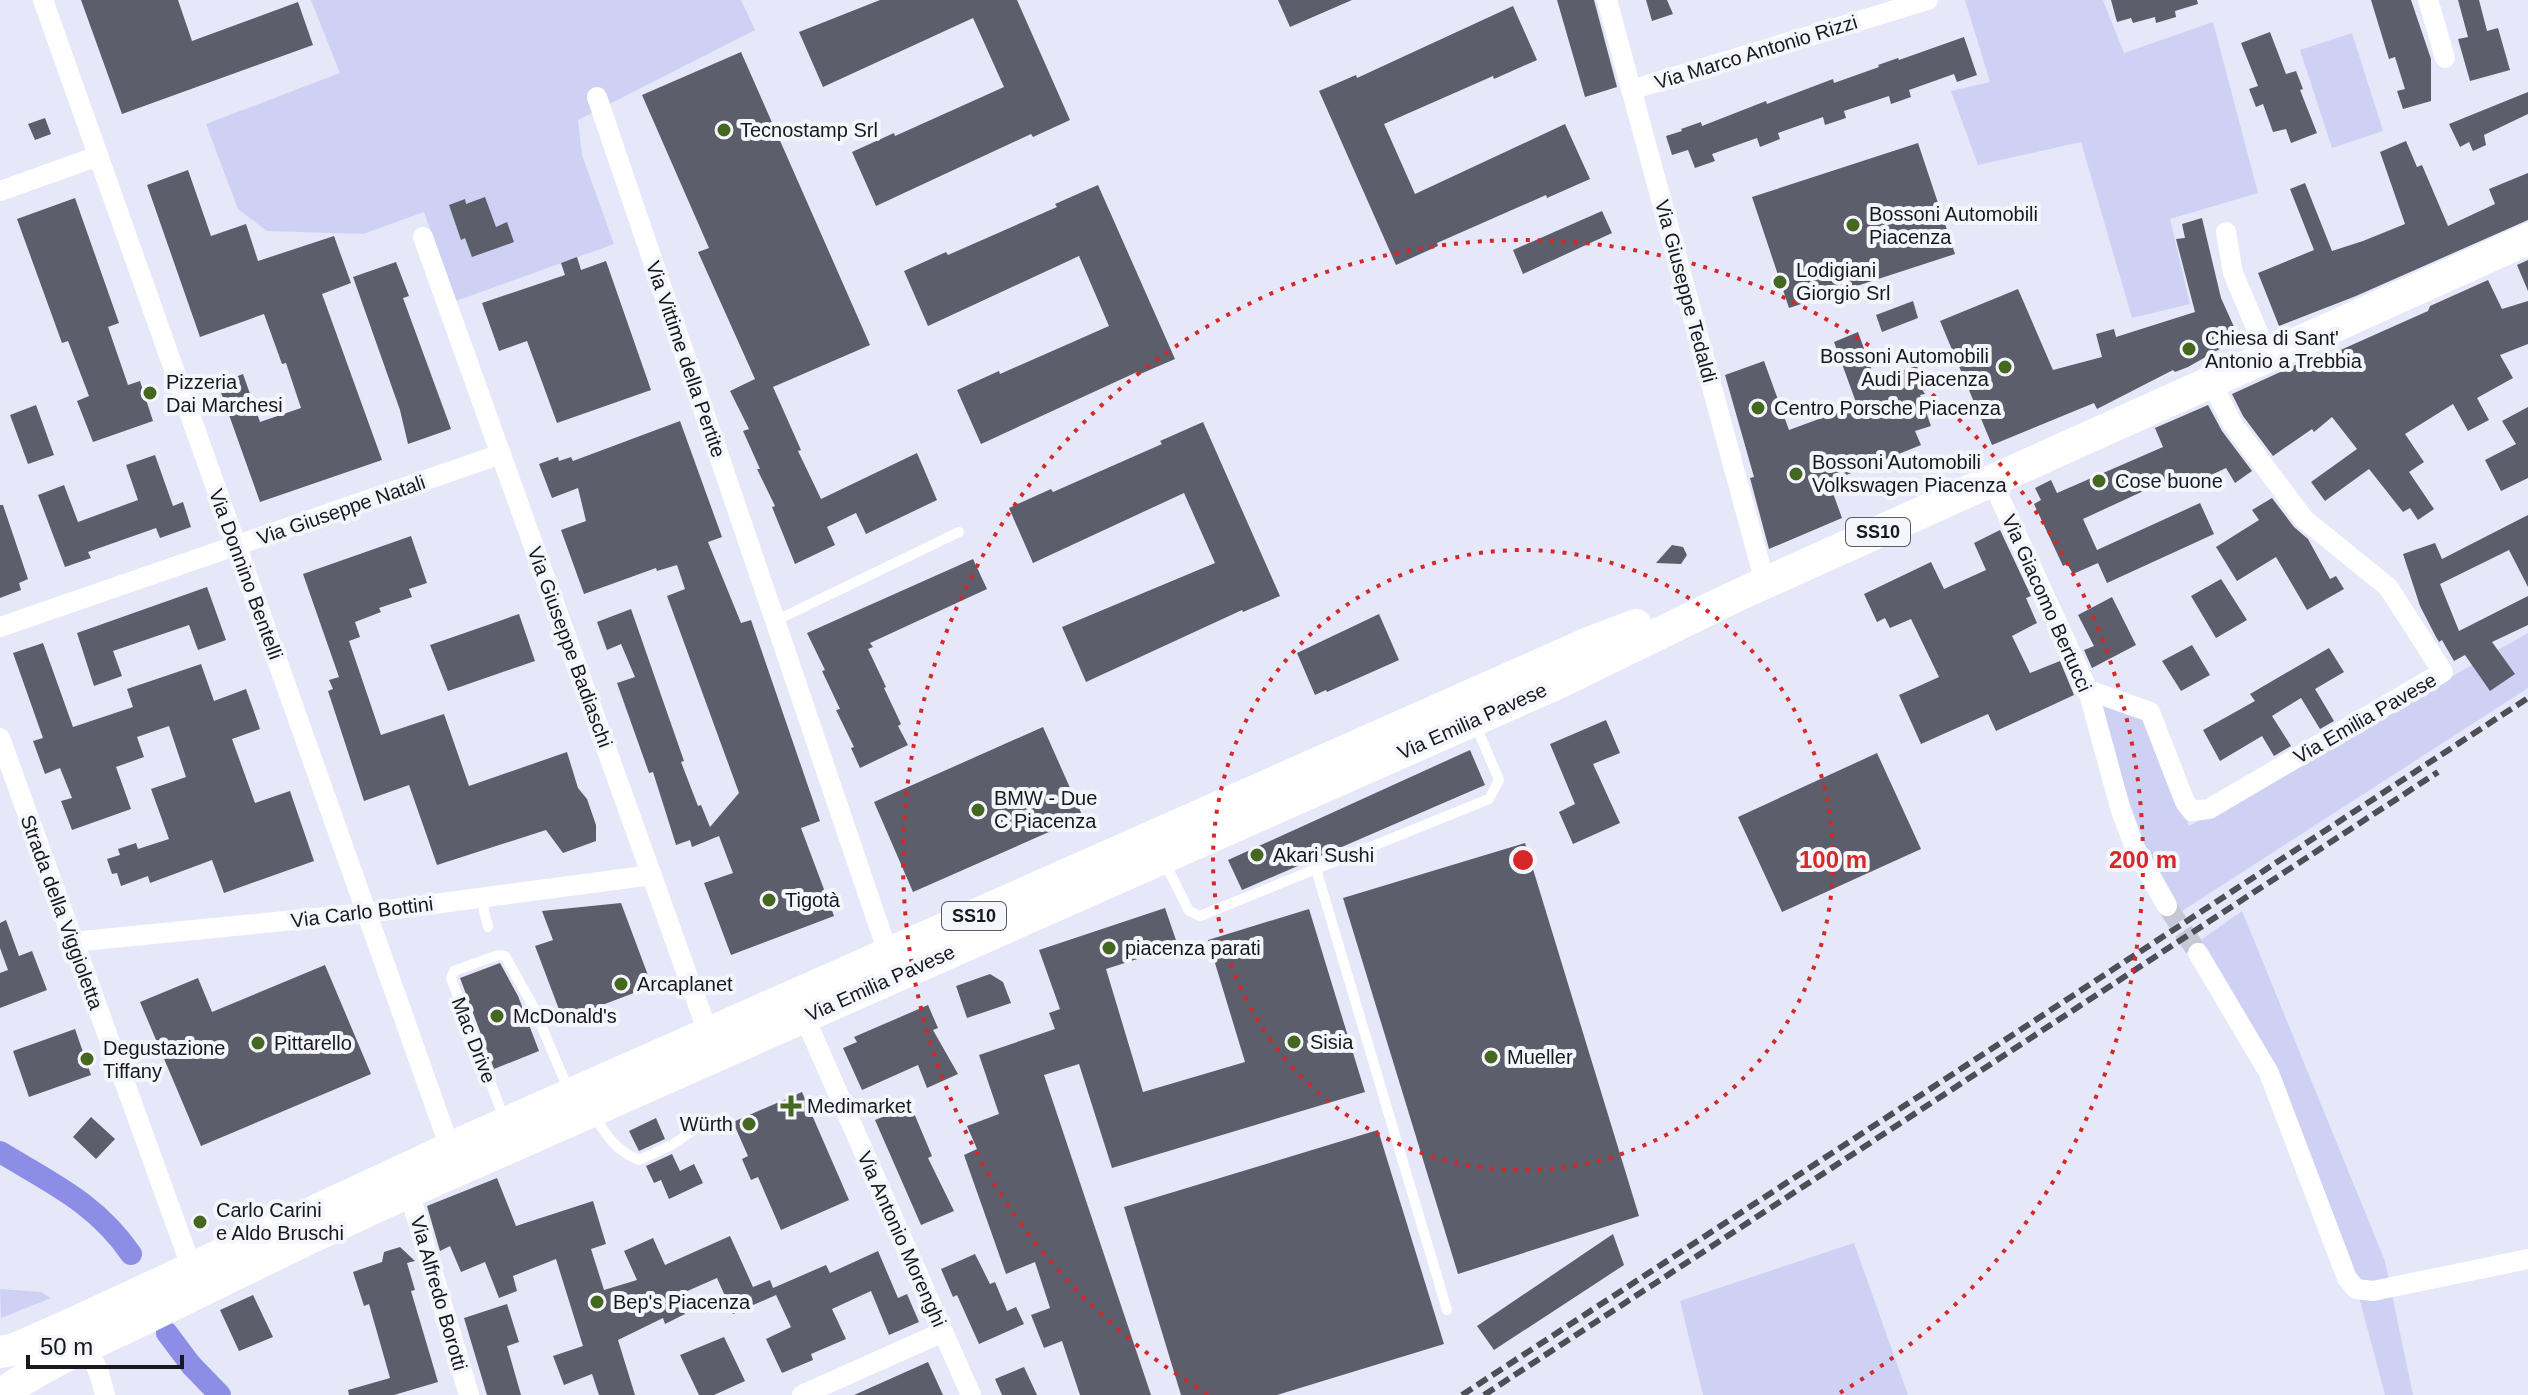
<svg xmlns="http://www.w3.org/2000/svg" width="2528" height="1395" font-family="Helvetica,sans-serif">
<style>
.green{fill:#ced1f4}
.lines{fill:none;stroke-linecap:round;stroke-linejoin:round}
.canal{stroke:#8c8ee6;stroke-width:22}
.building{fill:#5d5e6c}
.street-tunnel{stroke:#c7c8d7;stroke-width:20;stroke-dasharray:20 10;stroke-linecap:butt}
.lane{stroke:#fff;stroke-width:10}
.street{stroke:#fff;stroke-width:20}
.primary{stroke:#fff;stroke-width:32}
.rail{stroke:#4e4e57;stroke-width:6;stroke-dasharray:12 6;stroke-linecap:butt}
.ring{fill:none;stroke:#d62828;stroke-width:4;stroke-dasharray:4 8}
.poi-dot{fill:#456820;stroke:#f5f5fc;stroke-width:3}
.labels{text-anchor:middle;stroke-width:8;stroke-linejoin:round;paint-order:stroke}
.shield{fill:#f5f5fc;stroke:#5a5a61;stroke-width:2}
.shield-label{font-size:18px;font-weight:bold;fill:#18181e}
.street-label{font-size:20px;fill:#18181e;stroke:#f5f5fc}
.poi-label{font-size:20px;fill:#18181e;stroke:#f5f5fc;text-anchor:start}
.centre{fill:#d62828;stroke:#f5f5fc;stroke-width:4}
.ring-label{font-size:24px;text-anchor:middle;font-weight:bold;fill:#d62828;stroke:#f5f5fc;stroke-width:8;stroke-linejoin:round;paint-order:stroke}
</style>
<rect width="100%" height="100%" fill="#e6e7f8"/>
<g class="green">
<polygon points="311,0 741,0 755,30 578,120 582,155 614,244 456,301 424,212 363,234 267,231 238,209 206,124 340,73"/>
<polygon points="1965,0 2103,0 2124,53 2213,22 2258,193 2170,219 2190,304 2132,318 2081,142 1978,165 1951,91 1990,82"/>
<polygon points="2352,33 2383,131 2332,148 2300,50"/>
<polygon points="2528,633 2528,688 2182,911 2144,843 2089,688 2147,713 2189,826"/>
<polygon points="2242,911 2385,1261 2413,1395 2385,1395 2349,1259 2276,1069 2201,940"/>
<polygon points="1854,1243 1908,1395 1703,1395 1680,1301"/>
<polygon points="0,1289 41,1292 51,1298 1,1318"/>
</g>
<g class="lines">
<g class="canal">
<path d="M0 1152C51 1183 96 1203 131 1254"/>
<polyline points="167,1333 191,1365 220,1395"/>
</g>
</g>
<g class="building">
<polygon points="81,0 178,0 192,41 298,2 313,45 122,114"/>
<polygon points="880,0 1017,0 1070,120 1033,137 1031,134 876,206 852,152 894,133 895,136 1004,87 973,18 823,87 799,32"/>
<polygon points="1278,0 1352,0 1290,27"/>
<polygon points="1557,0 1594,0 1617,87 1585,97"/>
<polygon points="1646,0 1667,0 1673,14 1652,21"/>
<polygon points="2111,0 2197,0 2198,4 2175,11 2176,17 2156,23 2155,17 2133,23 2131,18 2117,22"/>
<polygon points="2371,0 2411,0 2431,59 2431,101 2403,109 2397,91 2405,89 2395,57 2389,59"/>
<polygon points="2458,0 2479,0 2487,31 2498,28 2510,70 2470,81 2458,39 2468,37"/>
<polygon points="1513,6 1537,60 1494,79 1493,76 1384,124 1415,194 1565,124 1590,179 1547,198 1546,195 1437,243 1438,246 1396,265 1319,91 1356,75 1357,78"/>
<polygon points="2270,32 2286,74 2296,71 2303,89 2300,90 2317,133 2291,143 2286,129 2273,132 2263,104 2256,107 2249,89 2258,86 2241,43"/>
<polygon points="1964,37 1977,75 1957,82 1954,74 1909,90 1911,97 1891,104 1889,96 1844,111 1846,118 1825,125 1823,117 1778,133 1780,139 1760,147 1757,138 1712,154 1715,161 1695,168 1688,150 1672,155 1666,136 1682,131 1681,129 1701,122 1702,126 1766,101 1767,104 1833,79 1834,83 1879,67 1878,65 1898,58 1899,60"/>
<polygon points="741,52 870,345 773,387 801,450 798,451 821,499 917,453 937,500 866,534 856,513 827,527 835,545 795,564 772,507 775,506 757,469 760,469 743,431 749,429 730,391 755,379 698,252 709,248 642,95"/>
<polygon points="2528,92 2528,114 2484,135 2486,145 2473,151 2469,142 2460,147 2449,124"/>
<polygon points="45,118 51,134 35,140 28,124"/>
<polygon points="2406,141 2417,167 2422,165 2448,226 2495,204 2489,189 2528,173 2528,220 2356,296 2279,326 2258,273 2314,250 2290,189 2305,183 2332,251 2363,241 2405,224 2380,152"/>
<polygon points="1918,143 1955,254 1789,308 1752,197"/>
<polygon points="188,170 211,236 246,224 258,261 334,236 351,283 322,294 382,460 260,502 218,384 243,374 260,422 301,408 286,363 282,364 264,314 200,337 147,185"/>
<polygon points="1098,185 1175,359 1138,375 1137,372 981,444 957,390 999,371 1000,374 1109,326 1079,256 928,326 904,271 946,252 948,255 1057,207 1055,204"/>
<polygon points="485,197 496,227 507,222 514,242 472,257 465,238 461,240 449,205 465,199 466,204"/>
<polygon points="75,198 119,323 108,327 128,385 140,381 153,421 93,442 77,401 89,396 68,341 62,343 17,219"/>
<polygon points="1602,211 1612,233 1523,274 1513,250"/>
<polygon points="2202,218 2221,298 2239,338 2188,367 2175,372 2173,370 2097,409 2094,403 1992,445 1940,321 2018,289 2053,370 2102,357 2096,334 2114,329 2116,337 2195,312 2176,239 2185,238 2182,224"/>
<polygon points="577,257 581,270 606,261 651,390 557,423 527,341 499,351 482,303 565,275 561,263"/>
<polygon points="2528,260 2528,291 2517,265"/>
<polygon points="396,262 409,296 403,298 451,429 408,444 400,410 353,277"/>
<polygon points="2488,280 2502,309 2528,301 2528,344 2500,355 2513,378 2477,398 2489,420 2468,431 2453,404 2405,434 2424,462 2409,472 2434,509 2418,520 2410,508 2403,512 2369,469 2325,501 2311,482 2357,449 2332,417 2314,432 2312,429 2273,456 2243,416 2232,394 2302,362 2307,369 2336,352 2428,311 2430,306"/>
<polygon points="1913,301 1918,318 1882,332 1876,315"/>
<polygon points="1858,332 1875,379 1917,366 1924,385 1920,386 1925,394 1920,395 1931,426 1915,431 1921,445 1829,482 1842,518 1769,549 1750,478 1754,477 1725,375 1764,361 1789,430 1857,405 1834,342"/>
<polygon points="36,405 54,455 28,464 10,415"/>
<polygon points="2208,405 2222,431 2252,471 2235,483 2226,468 2184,488 2176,476 2083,519 2097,550 2200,503 2214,534 2107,583 2098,563 2073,574 2067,564 2063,566 2034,504 2041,500 2035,488 2051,480 2057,493 2163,447 2155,428"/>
<polygon points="2528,407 2528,478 2501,491 2485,460 2516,444 2502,421"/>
<polygon points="680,421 722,537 708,542 741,623 751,620 820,821 801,828 834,916 731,955 704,883 733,873 719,836 692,847 690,840 676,845 653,772 649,773 617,683 635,677 621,644 607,650 597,622 631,609 684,761 681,762 698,806 701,805 710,827 739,793 667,596 685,589 677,565 657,571 656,568 584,594 561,530 586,521 578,488 552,498 539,464 558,457 559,461 571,457 573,461"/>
<polygon points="1203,422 1280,596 1243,612 1242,610 1086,682 1062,627 1215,563 1184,493 1033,563 1009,508 1051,489 1053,492 1162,444 1160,441"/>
<polygon points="155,455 173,506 183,502 191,527 160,538 156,528 88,552 91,558 65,567 38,495 64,485 78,522 138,500 126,465"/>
<polygon points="2272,498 2294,527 2308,539 2330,579 2336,576 2344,589 2307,610 2276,557 2237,581 2216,547 2259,520 2252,510"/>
<polygon points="0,505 3,505 28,579 19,583 21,590 0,598"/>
<polygon points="2528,515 2528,587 2509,550 2440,584 2459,631 2528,596 2528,625 2492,642 2515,674 2490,691 2465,655 2454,661 2442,640 2439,642 2436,637 2420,606 2403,554 2435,543 2442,559"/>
<polygon points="2000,530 2031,596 2026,598 2037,623 2012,636 2030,673 2060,661 2074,695 1996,731 1988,714 1921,744 1899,695 1939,677 1911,619 1890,628 1885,618 1877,622 1864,594 1931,562 1944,589 1986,570 1974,543"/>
<polygon points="411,536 427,583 409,589 412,597 379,608 381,612 355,622 360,637 349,641 381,735 444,714 469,786 567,752 578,788 587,799 596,825 596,841 563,853 546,830 437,865 409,785 364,801 328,691 333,689 329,680 339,677 303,574"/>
<polygon points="1672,545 1683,547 1687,555 1681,564 1656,563"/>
<polygon points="973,559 987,589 870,643 873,647 868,649 886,687 884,688 901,724 898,726 908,745 860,768 851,748 854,747 836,710 840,709 822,671 825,670 807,633"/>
<polygon points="2221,579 2247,620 2216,638 2191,596"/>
<polygon points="207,587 226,640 198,650 189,625 113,651 122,676 94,686 77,633"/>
<polygon points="2112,597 2136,645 2092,668 2084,650 2094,646 2078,615"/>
<polygon points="519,614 535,661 448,691 430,645"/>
<polygon points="1379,614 1399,660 1327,692 1326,690 1315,695 1297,653"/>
<polygon points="43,643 73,727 133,707 127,689 201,664 214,701 246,689 260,729 232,739 255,803 290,791 314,861 224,893 212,860 150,883 148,876 121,886 117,873 112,874 107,859 120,855 118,849 136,843 138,849 169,839 151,789 186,777 169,726 137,737 144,757 116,767 131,809 72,830 61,801 72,798 60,768 45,774 33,741 43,738 13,653"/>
<polygon points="2192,645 2210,675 2181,691 2162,661"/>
<polygon points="2329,648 2344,672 2315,689 2334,721 2320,729 2301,698 2272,716 2291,746 2274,756 2262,736 2220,761 2203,730 2255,701 2250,694"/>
<polygon points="1606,720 1620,753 1593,764 1620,823 1573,844 1559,812 1575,804 1550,744"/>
<polygon points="1043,727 1083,817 913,892 874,802"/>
<polygon points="1470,750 1485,785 1242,890 1228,860"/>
<polygon points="1877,753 1921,849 1782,912 1738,817"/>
<polygon points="1525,843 1639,1216 1458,1274 1343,898"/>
<polygon points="621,903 652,986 563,1020 535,946 553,940 542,911"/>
<polygon points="1165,908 1178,946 1106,969 1143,1092 1245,1062 1208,940 1309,909 1365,1092 1112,1168 1079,1064 1044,1075 1151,1395 1080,1395 1062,1341 1044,1348 1031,1315 1050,1308 1035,1262 1006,1274 964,1155 977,1149 967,1126 999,1114 979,1055 1055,1029 1049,1013 1060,1009 1039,950"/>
<polygon points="6,920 19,956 32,951 47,990 0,1008 0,973 8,970 0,948 0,923"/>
<polygon points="500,963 518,996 539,1051 494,1069 460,978"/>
<polygon points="325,965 371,1074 201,1146 140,1002 198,978 212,1012"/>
<polygon points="990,974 1003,982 1011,1003 967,1018 956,986"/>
<polygon points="928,1005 938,1028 933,1030 958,1074 927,1088 918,1065 862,1090 843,1048 857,1042 854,1037"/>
<polygon points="75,1029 91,1075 29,1097 13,1051"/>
<polygon points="802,1092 849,1200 781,1230 758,1177 751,1180 742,1159 748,1156 733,1122"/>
<polygon points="911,1106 932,1156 928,1158 954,1211 921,1225 875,1120"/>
<polygon points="91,1117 115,1139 96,1159 73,1137"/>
<polygon points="656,1118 665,1139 639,1151 629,1131"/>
<polygon points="1378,1130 1444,1344 1277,1395 1181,1395 1124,1207"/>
<polygon points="672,1154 680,1171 694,1164 703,1183 669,1199 661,1180 654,1183 646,1166"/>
<polygon points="497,1178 516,1226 593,1201 606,1244 591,1249 604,1290 637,1280 624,1251 653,1238 665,1265 730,1236 753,1287 770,1280 773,1288 826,1265 830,1273 878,1251 898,1298 907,1294 919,1322 889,1335 871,1291 832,1309 846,1339 811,1354 813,1360 782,1373 766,1339 791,1327 776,1295 733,1314 717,1278 676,1296 685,1314 665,1324 663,1318 618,1340 635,1395 599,1395 592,1374 564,1385 553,1356 583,1346 556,1259 513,1276 517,1291 499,1298 485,1262 461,1272 450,1246 440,1251 427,1206"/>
<polygon points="1613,1234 1624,1265 1494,1350 1477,1326"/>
<polygon points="400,1247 415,1261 407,1263 415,1290 411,1291 438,1382 394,1395 349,1395 348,1390 390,1378 369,1304 364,1306 353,1272 382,1262 384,1252"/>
<polygon points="975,1254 990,1284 995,1282 1007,1311 1016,1307 1024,1324 979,1344 957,1295 953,1297 941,1269"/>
<polygon points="253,1295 273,1337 239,1351 220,1310"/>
<polygon points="507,1304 519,1342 507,1346 521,1395 487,1395 464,1318"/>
<polygon points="724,1337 745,1381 714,1395 699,1395 680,1355"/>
<polygon points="928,1362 943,1395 854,1395"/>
<polygon points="1024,1367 1037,1395 1002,1395 995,1379"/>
</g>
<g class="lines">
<polyline class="street-tunnel" points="2167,906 2198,953"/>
<g class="lane">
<polyline points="775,621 959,532"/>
<polyline points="1164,861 1189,911 1200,916 1489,799 1499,780 1476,726"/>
<polyline points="1316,869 1447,1310"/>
<polyline points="481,898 488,927"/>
<path d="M594 1116C607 1136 616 1151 639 1160L672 1145 695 1129"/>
<polyline points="505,1121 451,978 454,971 498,955 505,956 533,1006 569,1091"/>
</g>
<g class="street">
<polyline points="43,0 450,1148"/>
<polyline points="1607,0 1765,583"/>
<polyline points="2428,0 2445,58"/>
<polyline points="1631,90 1928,0"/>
<polyline points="597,97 888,953"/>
<polyline points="0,191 98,156"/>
<polyline points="2226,232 2233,273 2268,356"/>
<polyline points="423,237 711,1041"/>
<polyline points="1992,481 2088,690 2121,811 2137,853 2167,906"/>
<polyline points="0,627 501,454"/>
<polyline points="2088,690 2150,712 2185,802 2192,811 2209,809 2443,672 2388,587 2304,519 2232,423 2211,382"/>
<polyline points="0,738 191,1266"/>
<polyline points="72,942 366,913 652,875"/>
<polyline points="2198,953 2269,1073 2347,1278 2356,1289 2373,1291 2528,1259"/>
<polyline points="800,1007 971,1395"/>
<polyline points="409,1192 469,1395"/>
<polyline points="88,1347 100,1376 105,1395"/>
<polyline points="802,1395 943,1332"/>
</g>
<g class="primary">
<polyline points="0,1352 15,1349 76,1322 472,1138 1591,642 1636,625"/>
<path d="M1 1395C42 1364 94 1343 140 1321 229 1277 318 1233 409 1192L1558 683 1734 597 2528 239"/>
</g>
<g class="rail">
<polyline points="1462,1395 2528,698"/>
<polyline points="1484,1395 2438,772"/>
</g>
</g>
<g class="ring">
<circle cx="1523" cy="860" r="310"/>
<path d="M1208 1394A620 620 0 1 1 1838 1394"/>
</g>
<g class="poi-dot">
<circle cx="724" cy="130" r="8"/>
<circle cx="1853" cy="225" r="8"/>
<circle cx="1780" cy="282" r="8"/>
<circle cx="2189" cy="349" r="8"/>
<circle cx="2005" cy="367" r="8"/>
<circle cx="150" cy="393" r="8"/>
<circle cx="1758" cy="408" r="8"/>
<circle cx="1796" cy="474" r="8"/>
<circle cx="2099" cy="481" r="8"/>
<circle cx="978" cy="810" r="8"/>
<circle cx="1257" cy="855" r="8"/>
<circle cx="769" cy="900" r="8"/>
<circle cx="1109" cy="948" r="8"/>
<circle cx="621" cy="984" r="8"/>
<circle cx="497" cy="1016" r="8"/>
<circle cx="1294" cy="1042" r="8"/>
<circle cx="258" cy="1043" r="8"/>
<circle cx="1491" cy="1057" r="8"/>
<circle cx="87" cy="1059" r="8"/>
<path d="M787 1094h8v8h8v8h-8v8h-8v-8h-8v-8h8z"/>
<circle cx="749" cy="1124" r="8"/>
<circle cx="200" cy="1222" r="8"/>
<circle cx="597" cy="1302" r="8"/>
</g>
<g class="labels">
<g class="shield">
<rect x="1846" y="518" width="64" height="28" rx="6"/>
<rect x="942" y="902" width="64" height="28" rx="6"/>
</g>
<g class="shield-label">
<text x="1878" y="538">SS10</text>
<text x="974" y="922">SS10</text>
</g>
<g class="street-label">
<text transform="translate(1756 52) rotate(-17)" y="7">Via Marco Antonio Rizzi</text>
<text transform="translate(1686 291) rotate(75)" y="7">Via Giuseppe Tedaldi</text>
<text transform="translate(686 359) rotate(71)" y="7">Via Vittime della Pertite</text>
<text transform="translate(341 510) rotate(-19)" y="7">Via Giuseppe Natali</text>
<text transform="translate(246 574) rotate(70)" y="7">Via Donnino Bentelli</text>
<text transform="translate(2047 603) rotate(66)" y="7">Via Giacomo Bertucci</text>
<text transform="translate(570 647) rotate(70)" y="7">Via Giuseppe Badiaschi</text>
<text transform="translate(2365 718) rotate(-30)" y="7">Via Emilia Pavese</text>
<text transform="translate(1472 721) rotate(-24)" y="7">Via Emilia Pavese</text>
<text transform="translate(62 912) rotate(70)" y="7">Strada della Viggioletta</text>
<text transform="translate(362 912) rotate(-7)" y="7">Via Carlo Bottini</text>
<text transform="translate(880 983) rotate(-24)" y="7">Via Emilia Pavese</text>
<text transform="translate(474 1040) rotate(69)" y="7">Mac Drive</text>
<text transform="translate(902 1239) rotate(66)" y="7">Via Antonio Morenghi</text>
<text transform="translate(439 1293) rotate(74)" y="7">Via Alfredo Borotti</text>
</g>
<g class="poi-label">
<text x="740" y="137">Tecnostamp Srl</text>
<text x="1869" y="221">Bossoni Automobili<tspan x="1869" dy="23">Piacenza</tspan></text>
<text x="1796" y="277">Lodigiani<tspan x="1796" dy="23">Giorgio Srl</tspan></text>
<text x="2205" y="345">Chiesa di Sant'<tspan x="2205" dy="23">Antonio a Trebbia</tspan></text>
<text x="1989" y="363" text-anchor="end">Bossoni Automobili<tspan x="1989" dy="23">Audi Piacenza</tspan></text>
<text x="166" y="389">Pizzeria<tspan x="166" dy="23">Dai Marchesi</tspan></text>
<text x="1774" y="415">Centro Porsche Piacenza</text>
<text x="1812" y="469">Bossoni Automobili<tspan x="1812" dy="23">Volkswagen Piacenza</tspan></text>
<text x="2115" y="488">Cose buone</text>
<text x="994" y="805">BMW - Due<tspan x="994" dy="23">C Piacenza</tspan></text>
<text x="1273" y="862">Akari Sushi</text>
<text x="785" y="907">Tigotà</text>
<text x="1125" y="955">piacenza parati</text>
<text x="637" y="991">Arcaplanet</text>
<text x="513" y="1023">McDonald's</text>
<text x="1310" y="1049">Sisia</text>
<text x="274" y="1050">Pittarello</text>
<text x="103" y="1055">Degustazione<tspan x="103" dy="23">Tiffany</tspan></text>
<text x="1507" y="1064">Mueller</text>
<text x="807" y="1113">Medimarket</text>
<text x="733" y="1131" text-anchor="end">Würth</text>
<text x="216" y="1217">Carlo Carini<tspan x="216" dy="23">e Aldo Bruschi</tspan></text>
<text x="613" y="1309">Bep's Piacenza</text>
</g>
</g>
<circle cx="1523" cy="860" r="12" class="centre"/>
<g class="ring-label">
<text x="1833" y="868">100 m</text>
<text x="2143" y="868">200 m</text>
</g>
<path d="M28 1355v12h154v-12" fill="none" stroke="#18181e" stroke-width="4"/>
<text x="40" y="1355" font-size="24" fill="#18181e" stroke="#f5f5fc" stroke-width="6" paint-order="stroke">50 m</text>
</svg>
